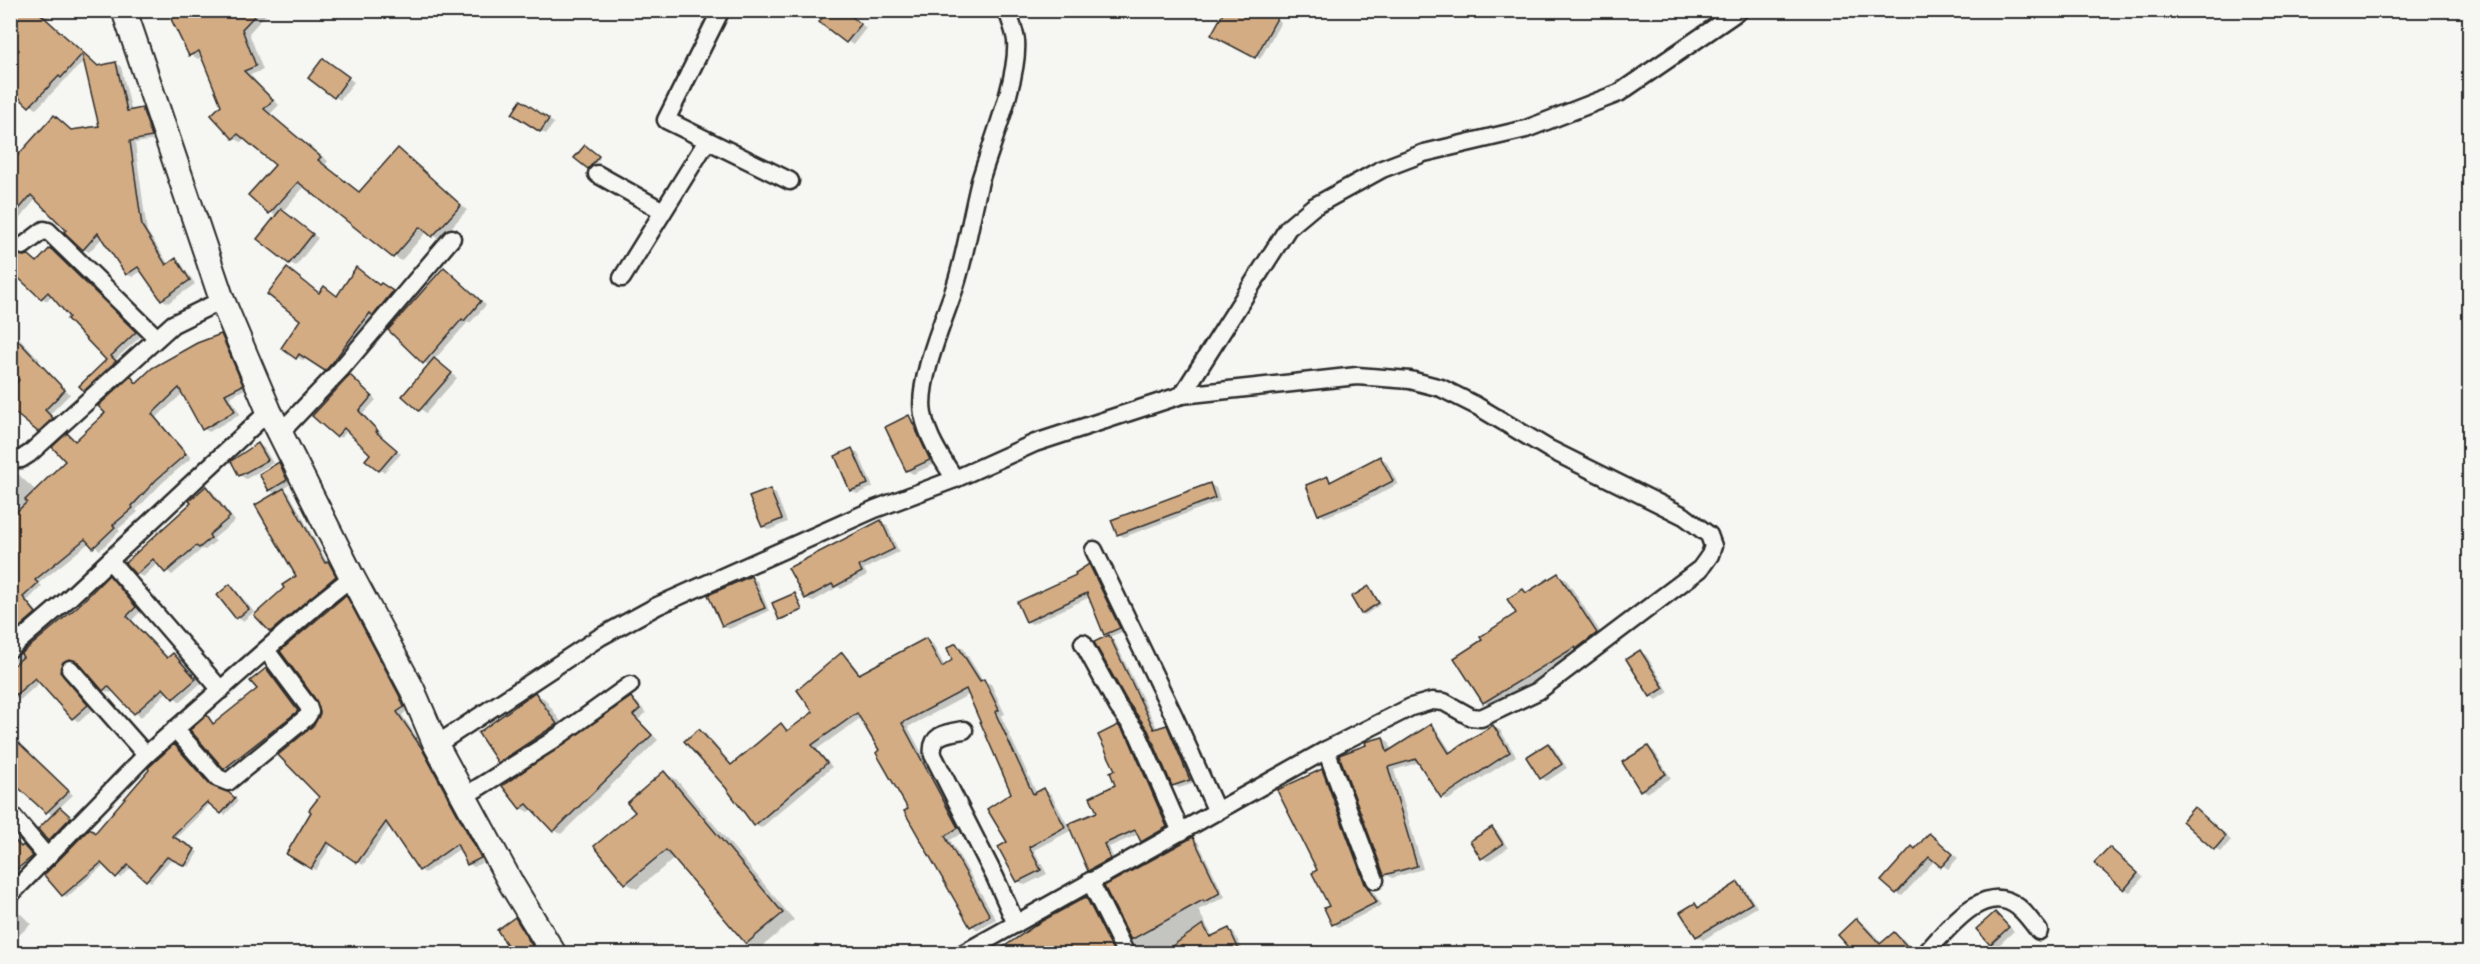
<svg xmlns="http://www.w3.org/2000/svg" width="2480" height="964" font-family="'Balsamiq Sans',sans-serif">
<style>
.shadow{fill:#0003}
.building{fill:#d3ac84;stroke:#2b2b2b;stroke-width:1.5}
.lines{fill:none;stroke-linecap:round;stroke-linejoin:round}
.street-casing{stroke:#2b2b2b;stroke-width:21}
.secondary-casing{stroke:#2b2b2b;stroke-width:28}
.street{stroke:#f6f6f2;stroke-width:16}
.secondary{stroke:#f6f6f2;stroke-width:24}
</style>
<rect width="100%" height="100%" fill="#f6f6f2"/>
<filter id="ink" filterUnits="userSpaceOnUse"><feTurbulence type="fractalNoise" baseFrequency=".0167" numOctaves="2"/><feDisplacementMap in="SourceGraphic" scale="12" xChannelSelector="R" yChannelSelector="G"/><feConvolveMatrix kernelMatrix="1 2 1 2 8 2 1 2 1" color-interpolation-filters="sRGB"/></filter>
<g filter="url(#ink)">
<g class="shadow">
<polygon points="10,10 50,10 53,14 47,20 99,67 116,63 121,67 132,112 142,110 148,113 156,140 135,143 147,231 169,265 176,260 181,263 195,284 168,303 162,299 142,271 132,277 127,274 103,237 89,252 83,249 68,230 36,199 10,230 10,184 54,116 73,131 100,127 85,60 36,109 10,87"/>
<polygon points="177,10 270,10 249,33 263,70 250,75 279,105 270,114 328,161 325,165 360,193 398,149 467,210 440,240 427,231 401,261 305,186 283,211 318,238 296,266 290,263 277,217 250,195 277,165 245,138 241,142 234,138 203,56 198,59 190,54"/>
<polygon points="843,10 866,28 853,45 847,41"/>
<polygon points="1260,10 1281,22 1260,59 1213,34"/>
<polygon points="329,64 354,82 340,100 334,96"/>
<polygon points="527,105 554,123 546,134 540,131"/>
<polygon points="585,147 600,158 591,169 589,168"/>
<polygon points="10,232 19,238 16,242 20,245 18,251 20,257 29,256 38,263 50,249 56,253 141,336 116,359 121,365 90,393 84,389 108,360 53,295 47,301 42,298 10,268"/>
<polygon points="444,269 486,305 470,323 468,322 434,360 457,378 426,413 404,396 430,366 424,362"/>
<polygon points="294,274 320,294 338,297 380,286 399,296 332,374 307,357 304,361 297,357 302,319"/>
<polygon points="10,328 40,360 38,362 70,394 50,414 57,422 44,434 10,407"/>
<polygon points="221,335 226,339 247,388 230,397 240,414 209,432 203,428 183,393 156,418 191,458 162,483 136,510 138,512 118,529 120,531 100,550 90,542 39,583 42,586 27,601 41,616 10,643 12,518 10,516 10,471 19,475 36,491 67,461 68,435 76,441 107,413 131,378 138,383"/>
<polygon points="354,380 376,400 363,414 382,434 380,436 401,454 384,472 380,470 372,454 348,430 341,438 336,436"/>
<polygon points="909,417 915,420 935,464 913,474 907,470"/>
<polygon points="258,444 264,448 273,463 246,479 240,475"/>
<polygon points="852,450 858,453 873,487 857,494 851,490"/>
<polygon points="1380,458 1386,461 1398,484 1366,501 1325,517 1319,514 1328,478 1334,482"/>
<polygon points="279,464 284,467 292,483 283,489 289,493 327,562 333,566 341,580 276,634 271,631 298,576 276,494 270,490"/>
<polygon points="1210,484 1216,488 1220,501 1124,537 1118,534"/>
<polygon points="206,487 212,491 235,521 213,539 216,541 205,550 202,549 172,575 158,563 143,577 137,574"/>
<polygon points="770,491 776,494 787,522 769,530 763,526"/>
<polygon points="881,522 887,525 899,552 864,569 867,575 841,589 838,587 812,602 806,598"/>
<polygon points="1089,566 1094,569 1124,631 1109,637 1114,640 1158,730 1166,727 1172,730 1195,783 1179,788 1173,785 1149,729 1096,643 1110,636 1105,634 1090,597 1032,624 1027,621"/>
<polygon points="1558,574 1566,579 1604,638 1492,706 1484,702 1518,614 1523,591 1528,593"/>
<polygon points="109,577 115,581 141,611 132,620 169,658 173,655 179,658 201,683 180,702 168,691 141,717 135,713 114,690 110,693 104,690 81,664 74,661 66,669 66,676 93,709 79,722 73,718 40,682 20,700 14,697 10,693 18,663 13,660 52,631"/>
<polygon points="751,577 757,581 769,611 729,629 723,625"/>
<polygon points="230,586 236,590 254,612 243,621 237,618"/>
<polygon points="1369,588 1381,604 1365,615 1362,613"/>
<polygon points="795,595 803,611 783,620 780,619"/>
<polygon points="346,597 351,600 404,699 408,710 402,715 426,751 485,861 474,867 469,864 461,848 425,873 420,870 390,826 363,865 332,844 316,870 288,853 321,797 315,726 322,713"/>
<polygon points="926,640 933,644 945,667 954,661 956,644 963,648 983,681 991,684 1005,714 1001,716 1037,794 1044,790 1051,794 1068,826 1099,813 1117,786 1118,727 1124,730 1134,744 1172,830 1148,844 1142,840 1139,834 1109,847 1115,862 1095,873 1089,870 1072,830 1034,850 1047,874 1025,885 1018,881 1009,843 1013,793 970,694 908,727 964,832 950,840 996,919 978,930 972,926 862,717 817,749 832,767 761,828 755,825 699,731 706,734 733,766 781,725 790,731 815,713 842,654 848,658 861,674"/>
<polygon points="1640,652 1646,655 1669,692 1657,700 1651,696 1628,660"/>
<polygon points="267,670 272,673 302,714 230,771 225,768 207,717 215,724 259,690"/>
<polygon points="536,694 545,699 566,729 508,767 499,762"/>
<polygon points="631,699 638,703 646,713 638,720 658,740 561,834 554,830 533,808 528,812 521,808"/>
<polygon points="1431,726 1437,730 1452,753 1493,727 1500,730 1516,756 1448,800 1442,797 1420,762 1394,770 1423,869 1392,878 1386,874 1383,738 1389,742 1392,751"/>
<polygon points="19,744 73,795 59,808 74,820 53,843 48,840 53,816 19,786 10,793 10,753"/>
<polygon points="1548,745 1554,748 1567,768 1547,781 1541,778"/>
<polygon points="174,746 213,788 232,796 238,801 225,815 211,803 175,839 198,852 189,867 172,858 151,882 132,867 121,878 105,864 67,897 63,895 46,875 90,830 96,834"/>
<polygon points="1648,747 1654,751 1671,778 1647,793 1641,789"/>
<polygon points="1322,771 1328,774 1371,888 1382,905 1339,927 1333,924 1331,907 1319,871"/>
<polygon points="664,773 676,779 794,920 758,950 747,943 675,858 637,889 626,883"/>
<polygon points="2194,809 2231,840 2221,852 2215,848"/>
<polygon points="1492,829 1498,832 1508,848 1488,861 1482,858"/>
<polygon points="10,834 37,860 24,870 10,858"/>
<polygon points="1935,838 1958,858 1948,869 1935,860 1902,896 1897,893 1915,850"/>
<polygon points="1193,839 1198,842 1225,897 1198,910 1213,937 1229,930 1234,933 1245,954 1138,954 1106,887"/>
<polygon points="2115,852 2143,877 2130,892 2124,889"/>
<polygon points="1738,883 1744,887 1757,907 1703,940 1697,936 1682,913 1695,905 1700,908"/>
<polygon points="1086,898 1092,902 1117,954 1067,954"/>
<polygon points="10,907 17,910 31,924 15,939 17,942 10,949"/>
<polygon points="1995,913 2014,931 1997,947 1978,929"/>
<polygon points="515,919 520,922 540,954 515,954"/>
<polygon points="1856,920 1865,925 1883,944 1894,934 1903,939 1915,952 1857,954"/>
<polygon points="816,944 828,954 803,954"/>
</g>
<g class="building">
<polygon points="10,10 36,10 98,66 116,62 127,111 142,108 152,137 130,141 142,226 166,265 176,258 190,280 161,300 138,267 126,275 98,233 83,250 64,232 66,230 31,195 10,220 10,164 54,115 71,130 99,126 82,54 61,78 59,76 29,107 10,89 10,59 19,50 10,43"/>
<polygon points="188,10 260,10 242,29 256,66 244,71 273,100 264,109 321,157 318,160 359,192 398,148 461,205 432,237 420,227 393,258 298,182 269,214 248,195 275,165 238,134 233,139 211,115 221,105 199,51 189,56 171,19"/>
<polygon points="828,10 844,10 861,24 846,43 819,22"/>
<polygon points="1225,10 1263,10 1277,18 1255,58 1211,35"/>
<polygon points="323,58 349,77 334,98 308,78"/>
<polygon points="521,100 549,119 540,132 512,114"/>
<polygon points="585,145 599,156 588,169 574,158"/>
<polygon points="281,209 313,234 289,264 257,239"/>
<polygon points="10,237 14,240 13,247 15,253 24,256 29,255 37,262 50,248 136,332 111,356 116,361 84,391 79,386 106,360 67,319 69,317 48,292 41,299 10,270"/>
<polygon points="356,267 379,285 381,283 393,291 373,316 370,313 333,362 325,371 299,354 296,359 281,348 300,320 267,294 287,268 319,293 324,286 337,296"/>
<polygon points="444,267 481,301 464,321 462,319 423,364 388,330"/>
<polygon points="10,332 65,390 45,410 53,418 38,432 10,409 10,390 19,380 10,372"/>
<polygon points="221,334 243,385 225,394 235,411 202,430 179,388 152,414 186,454 156,480 132,506 133,508 113,525 115,527 93,548 85,539 35,580 38,583 23,597 36,613 13,633 10,630 10,518 27,502 25,500 65,461 52,447 67,433 75,441 105,413 98,406 131,376 136,383 152,368 197,343"/>
<polygon points="434,358 452,373 419,411 402,396"/>
<polygon points="350,375 372,396 359,411 378,431 376,432 397,450 379,471 365,460 370,454 344,428 336,437 312,416"/>
<polygon points="909,415 930,460 906,471 885,427"/>
<polygon points="258,443 268,460 239,476 231,461"/>
<polygon points="852,448 868,484 850,491 835,456"/>
<polygon points="1380,456 1393,481 1360,498 1318,515 1306,485 1328,476 1330,482"/>
<polygon points="279,462 287,480 269,491 259,474"/>
<polygon points="1210,483 1215,498 1117,535 1111,520"/>
<polygon points="206,486 230,517 209,535 211,538 199,548 196,546 165,573 153,559 136,575 125,563 191,503 189,501"/>
<polygon points="284,488 325,563 328,561 336,576 270,632 254,615 284,588 282,585 296,576 255,505"/>
<polygon points="770,489 782,519 762,527 749,497"/>
<polygon points="881,520 894,549 859,566 862,572 834,587 832,584 805,599 788,568"/>
<polygon points="1089,564 1120,628 1104,635 1087,593 1026,622 1017,602 1076,575 1075,573"/>
<polygon points="1558,573 1597,633 1576,649 1575,647 1483,703 1454,658 1482,640 1480,637 1516,613 1507,599 1523,589 1526,593"/>
<polygon points="109,575 136,607 127,616 167,658 173,653 196,679 173,699 163,688 134,714 108,686 103,691 78,662 69,659 63,662 60,672 88,705 72,719 35,678 10,700 10,668 23,657 21,654 77,607"/>
<polygon points="751,576 765,608 722,626 708,595"/>
<polygon points="230,584 249,609 236,619 217,595"/>
<polygon points="1369,586 1379,603 1361,614 1351,597"/>
<polygon points="795,593 802,610 779,620 772,603"/>
<polygon points="346,595 399,695 404,707 397,712 421,747 481,858 467,865 457,844 419,871 386,822 357,863 327,842 311,869 286,854 311,812 309,810 319,797 278,755 314,725 320,713 316,700 280,651"/>
<polygon points="1109,635 1154,729 1167,725 1190,780 1172,786 1148,730 1127,701 1094,642"/>
<polygon points="926,638 942,667 952,660 947,648 956,643 980,681 984,679 999,710 995,712 1033,794 1044,788 1065,827 1029,847 1041,870 1017,882 998,847 1007,842 987,809 1011,793 966,689 902,723 958,828 945,836 990,916 970,927 904,811 908,809 876,753 879,750 857,713 812,745 827,763 754,826 726,788 684,741 699,729 731,765 781,723 787,731 813,712 797,690 842,652 859,674"/>
<polygon points="1640,650 1664,688 1650,697 1626,659"/>
<polygon points="266,668 298,711 224,769 190,730 207,715 213,724 257,689 250,681"/>
<polygon points="535,692 557,724 498,763 478,733"/>
<polygon points="631,697 640,709 633,715 652,735 553,832 527,804 520,809 502,786"/>
<polygon points="1431,724 1449,753 1493,725 1510,752 1441,798 1416,759 1388,767 1417,866 1384,875 1339,755 1366,745 1365,742 1383,737 1387,752"/>
<polygon points="1118,725 1129,739 1167,827 1141,842 1135,830 1104,844 1110,859 1088,871 1068,824 1097,812 1090,797 1115,785 1110,772 1115,770 1098,735"/>
<polygon points="19,743 69,791 46,813 10,780 10,751"/>
<polygon points="1548,743 1562,764 1540,779 1526,757"/>
<polygon points="174,744 210,785 228,792 235,798 221,814 207,802 172,836 195,849 185,866 167,857 146,881 128,865 116,878 101,863 62,896 44,875 90,828 95,833 149,770 148,768"/>
<polygon points="1648,746 1666,774 1640,791 1622,762"/>
<polygon points="1322,769 1365,884 1377,902 1332,925 1324,908 1329,906 1312,873 1317,870 1277,790"/>
<polygon points="664,771 783,913 746,944 666,850 625,884 594,846 635,812 627,803"/>
<polygon points="60,807 71,817 48,841 38,829"/>
<polygon points="2194,807 2226,836 2214,850 2182,821"/>
<polygon points="1492,827 1503,844 1481,859 1470,841"/>
<polygon points="1929,833 1953,854 1941,867 1929,857 1896,894 1881,881 1912,846 1915,849"/>
<polygon points="10,836 21,847 23,845 33,856 10,875"/>
<polygon points="1193,837 1220,893 1204,902 1203,900 1131,940 1104,886"/>
<polygon points="2109,847 2138,873 2124,890 2094,863"/>
<polygon points="1738,882 1752,903 1696,937 1680,912 1695,903 1698,908"/>
<polygon points="1086,897 1113,950 1107,954 993,954 1042,921"/>
<polygon points="1995,912 2009,927 1990,945 1976,929"/>
<polygon points="515,917 537,954 513,954 497,930"/>
<polygon points="1856,918 1880,944 1894,932 1914,954 1855,954 1838,935"/>
<polygon points="1203,924 1210,937 1229,928 1241,954 1161,954"/>
</g>
<g class="lines">
<defs>
<g id="street">
<polyline points="721,10 666,120 790,181"/>
<polyline points="597,174 663,211"/>
<polyline points="23,246 44,230 48,231 157,338"/>
<polyline points="622,278 707,141"/>
<polyline points="1182,395 1288,228 1313,207 1382,169 1424,153 1526,129 1619,93 1740,10"/>
<polyline points="280,433 341,369 452,238"/>
<polyline points="10,459 21,459 29,454 173,324 222,300"/>
<path d="M955 479C942 459 928 439 923 414 917 381 944 320 955 287 966 253 971 217 980 181 991 145 1019 77 1016 41 1015 31 1010 20 1007 10"/>
<polyline points="1094,550 1174,716 1217,812"/>
<polyline points="110,561 221,690"/>
<polyline points="1083,643 1118,707 1138,734 1181,832"/>
<polyline points="10,649 67,600 269,411"/>
<polyline points="70,669 146,755"/>
<polyline points="175,729 218,778 228,782 307,717 310,712 308,706 266,650"/>
<path d="M964 730C947 733 930 734 933 755L995 877 1016 924"/>
<polyline points="436,745 600,637 657,606 875,509 955,479 1035,443 1182,395 1357,376 1410,380 1441,388 1477,406 1549,449 1684,516 1709,535 1713,546 1710,555 1700,569 1538,691 1481,718 1471,717 1444,702 1432,701 1411,707 1326,750 962,954"/>
<polyline points="1326,750 1375,880"/>
<polyline points="465,796 549,743 630,685"/>
<polyline points="10,813 47,857"/>
<polyline points="1090,881 1126,954"/>
<polyline points="10,895 146,755 318,604 352,577"/>
<path d="M1925 954C1946 931 1984 879 2018 907 2026 913 2033 924 2039 931"/>
</g>
<polyline id="secondary" points="124,10 222,300 269,411 352,577 412,689 436,745 512,885 554,954"/>
</defs>
<use href="#street" class="street-casing"/>
<use href="#secondary" class="secondary-casing"/>
<use href="#street" class="street"/>
<use href="#secondary" class="secondary"/>
</g>
</g>
<rect width="2480" height="964" fill="none" stroke="#f6f6f2" stroke-width="36"/>
<rect x="18" y="18" width="2444" height="928" fill="none" stroke="#2b2b2b" stroke-width="2" filter="url(#ink)"/>
</svg>
